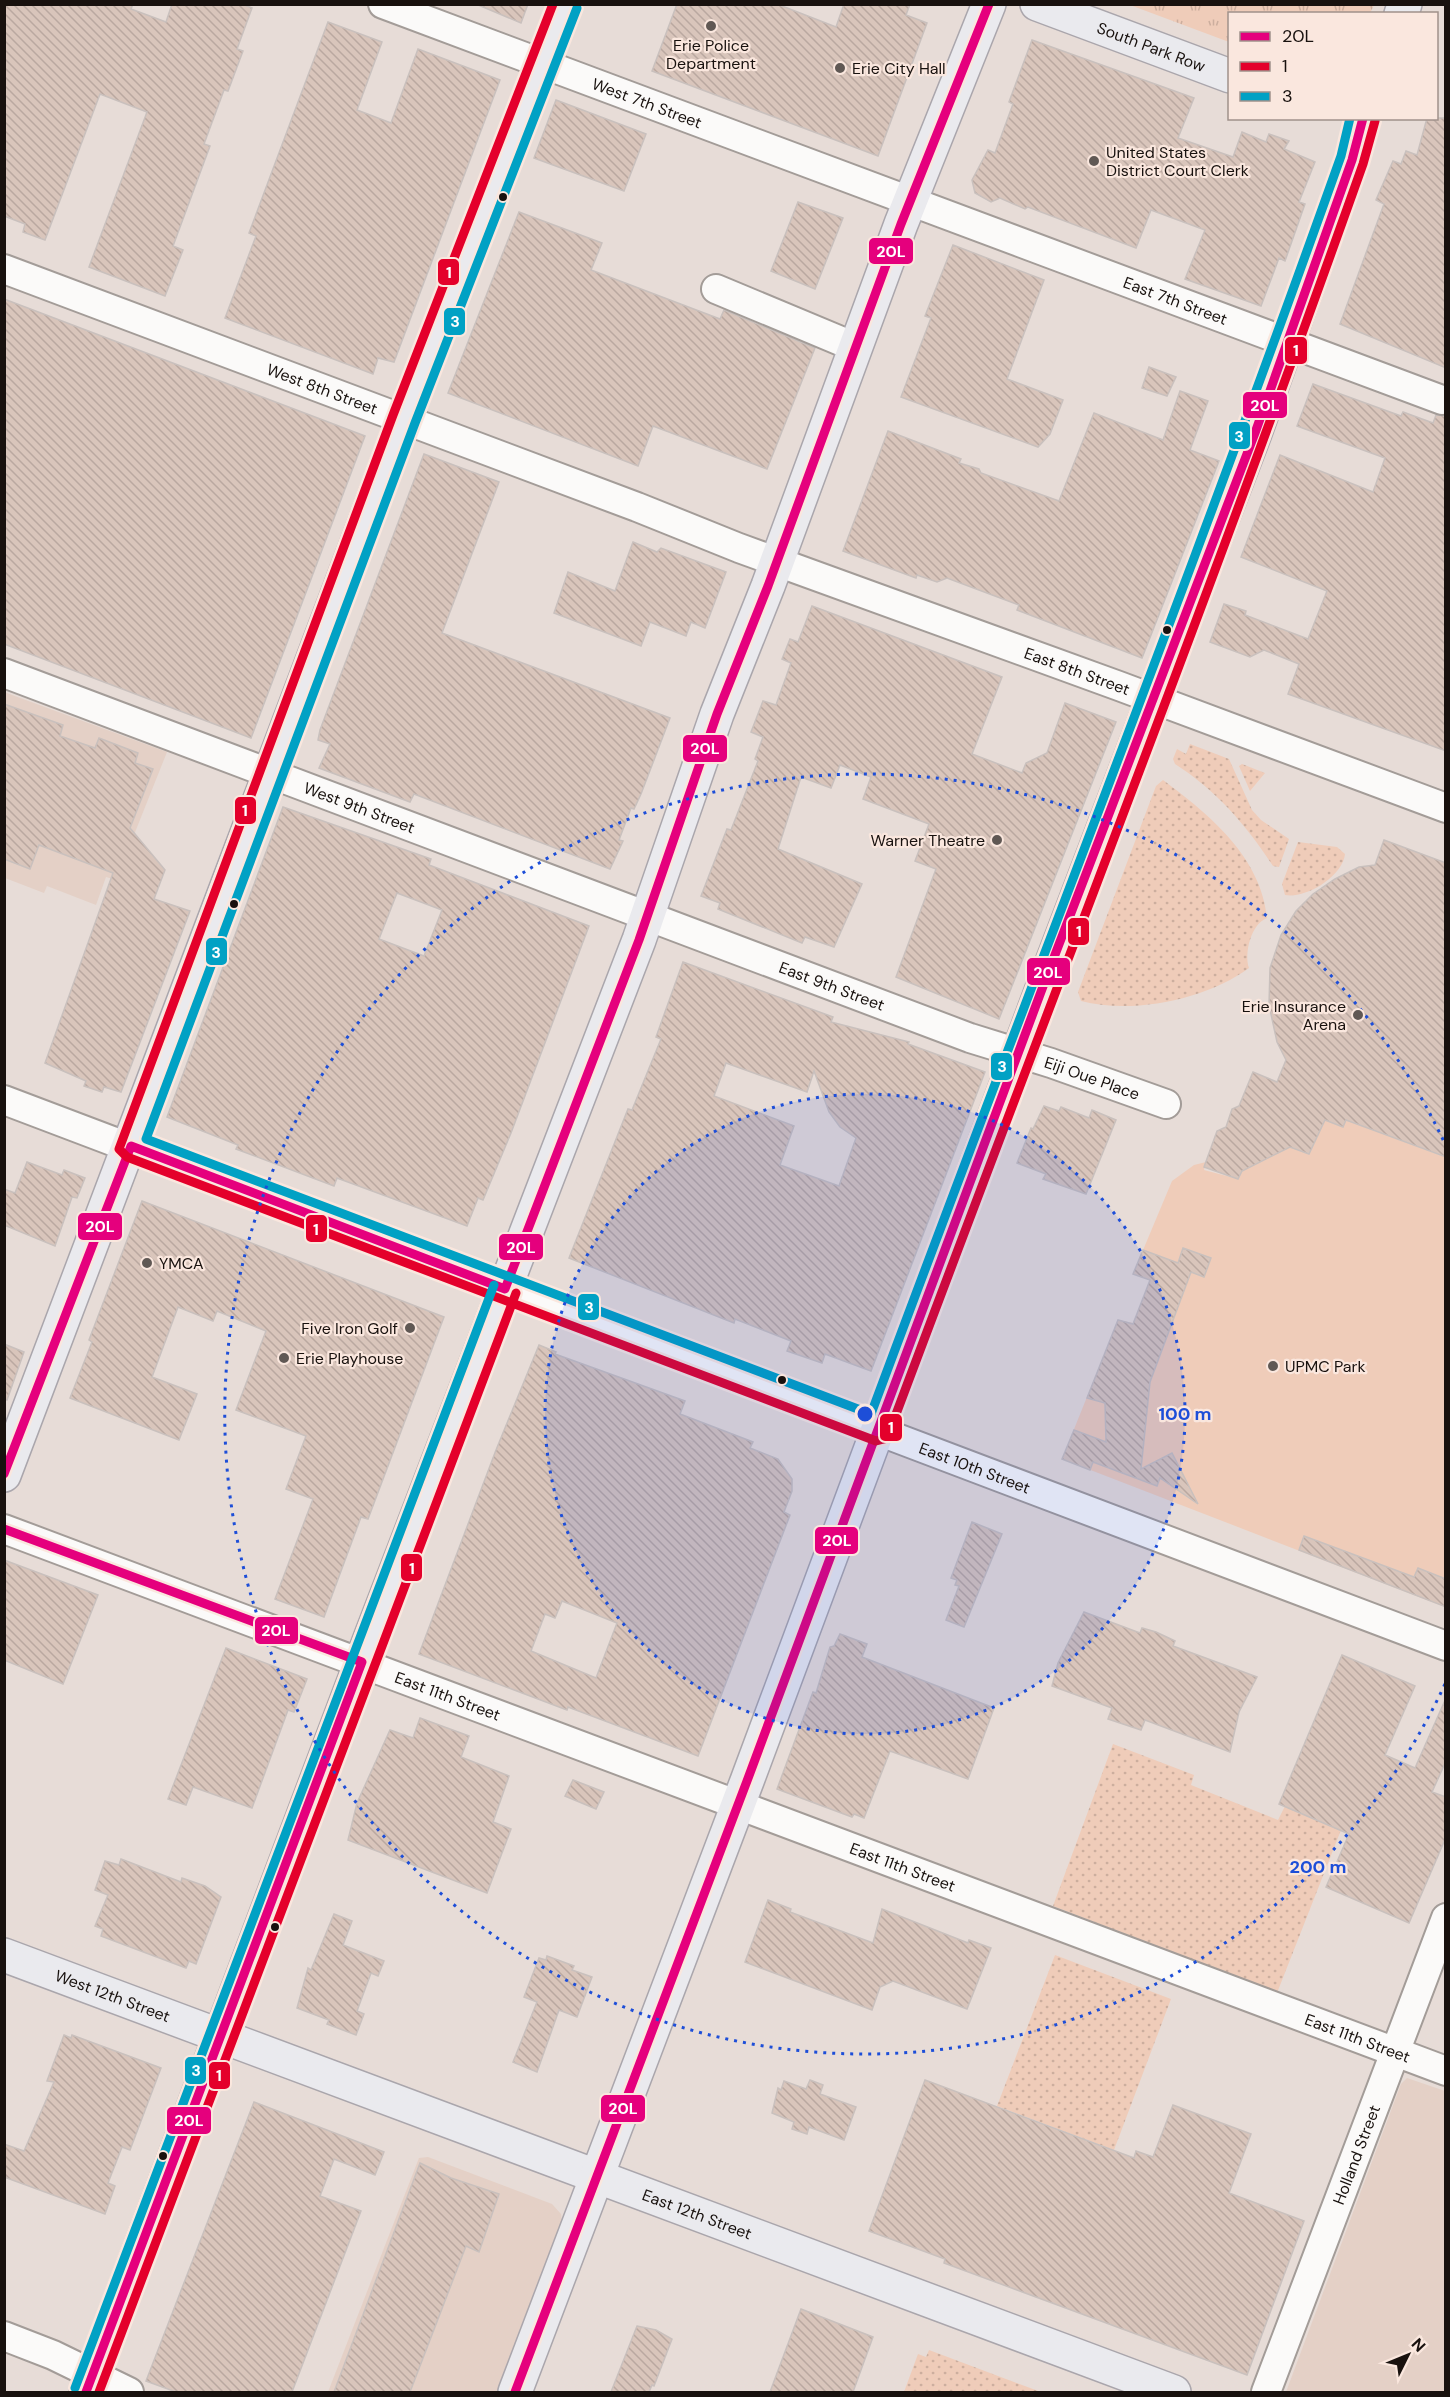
<svg xmlns="http://www.w3.org/2000/svg" width="1450" height="2397" font-family="'DM Sans',sans-serif">
<style>
.built{fill:#e4d0c6}
.grass{fill:url(#grass-dots)}
.park{fill:url(#park-tufts)}
.pitch{fill:#efccb9}
.building{fill:url(#building-back-hatch);stroke:#c9c0bd;stroke-width:1.5;fill-rule:evenodd}
.lines{fill:none;stroke-linecap:round;stroke-linejoin:round}
.minor-casing{stroke:#a39c98;stroke-width:32}
.major-casing{stroke:#aaa6ac;stroke-width:36}
.minor{stroke:#fbfaf9;stroke-width:28}
.major{stroke:#eaeaee;stroke-width:33}
.bus-1-casing{stroke:#fae7de;stroke-width:14}
.bus-2-casing{stroke:#fae7de;stroke-width:14}
.bus-3-casing{stroke:#fae7de;stroke-width:14}
.bus-1{stroke:#e5007d;stroke-width:9}
.bus-2{stroke:#e4002b;stroke-width:9}
.bus-3{stroke:#01a1c4;stroke-width:9}
.ring{fill:none;stroke:#1d4ed8;stroke-width:3;stroke-dasharray:3 6}
.poi-dot{fill:#605854;stroke:#fae7de;stroke-width:2}
.bus-dot{fill:#18110e;stroke:#fae7de;stroke-width:2}
.labels{text-anchor:middle;stroke-width:4.5;stroke-linejoin:round;paint-order:stroke}
.poi-label{font-size:16px;fill:#18110e;stroke:#fae7de;text-anchor:start}
.street-label{font-size:16px;fill:#18110e;stroke:#fae7de}
.centre{fill:#1d4ed8;stroke:#fae7de;stroke-width:3}
.ring-label{font-size:18px;text-anchor:middle;font-weight:bold;fill:#1d4ed8;stroke:#fae7de;stroke-width:4.5;stroke-linejoin:round;paint-order:stroke}
.line-badge{stroke:#fae7de;stroke-width:2}
.badge-label{font-size:16px;text-anchor:middle;font-weight:bold;fill:#fff}
</style>
<defs>
<pattern id="grass-dots" width="8" height="8" patternUnits="userSpaceOnUse" patternTransform="scale(1.5)"><rect width="8" height="8" fill="#efccb9"/><path d="M2 2h.1M6 6h.1" fill="none" stroke="#ccae9e" stroke-width="1.8" stroke-linecap="round"/></pattern>
<pattern id="park-tufts" width="24" height="20" patternUnits="userSpaceOnUse" patternTransform="scale(1.5)"><rect width="24" height="20" fill="#efccb9"/><path d="M3 7l-1-3M5 7V3M7 7l1-3M15 17l-1-3M17 17v-4M19 17l1-3" fill="none" stroke="#ccae9e"/></pattern>
<pattern id="building-back-hatch" width="6" height="6" patternUnits="userSpaceOnUse" patternTransform="scale(1.5)"><rect width="6" height="6" fill="#d9c5bb"/><path d="M-1 5l2 2M0 0l6 6M5-1l2 2" fill="none" stroke="#baa8a0"/></pattern>
</defs>
<rect width="100%" height="100%" fill="#e7dcd7"/>
<g class="built">
<polygon points="4,692 167,752 116,880 106,877 96,905 47,886 44,893 5,878"/>
<polygon points="1407,2078 1445,2091 1445,2392 1286,2392 1401,2084"/>
<polygon points="428,2157 552,2204 561,2214 562,2223 499,2392 328,2392 419,2158"/>
</g>
<g class="grass">
<path d="M1190 744 1229 759 1252 810 1261 820 1289 839 1279 867 1273 866C1247 826 1216 790 1175 764L1173 759 1177 749 1186 754Z"/>
<polygon points="1242,764 1265,773 1250,791 1239,766"/>
<path d="M1163 780C1210 815 1261 857 1267 918 1251 924 1244 953 1249 968 1207 999 1133 1015 1081 1001L1078 992 1156 786Z"/>
<path d="M1298 842 1337 847 1345 854C1343 876 1306 899 1285 895L1282 884Z"/>
<polygon points="1113,1744 1194,1775 1191,1785 1278,1820 1285,1806 1341,1830 1277,1993 1053,1906"/>
<polygon points="1055,1955 1171,1999 1114,2150 997,2106"/>
<polygon points="929,2350 1041,2392 904,2392 918,2354 926,2357"/>
</g>
<polygon class="park" points="1130,5 1374,5 1370,13 1230,14 1229,42"/>
<polygon class="pitch" points="1325,1120 1343,1127 1346,1120 1445,1157 1445,1607 1062,1459 1118,1320 1133,1323 1150,1280 1133,1274 1172,1181 1194,1165 1206,1162 1204,1170 1238,1179 1242,1171 1290,1147"/>
<g class="building">
<polygon points="4,4 133,4 131,9 166,22 172,4 242,4 252,8 237,49 243,51 228,91 224,90 204,144 210,146 173,246 183,250 165,296 89,267 147,112 100,94 45,240 23,232 25,224 4,216"/>
<polygon points="476,4 528,4 521,23"/>
<polygon points="677,4 777,4 836,27 844,4 910,4 906,15 927,23 878,156 652,71"/>
<polygon points="328,22 382,42 357,110 391,123 418,49 500,80 394,362 378,358 373,374 225,318 256,236 249,233"/>
<polygon points="1032,40 1194,98 1178,138 1233,157 1242,132 1266,142 1269,134 1289,141 1284,149 1315,162 1299,202 1305,204 1285,261 1279,258 1261,306 1185,279 1205,230 1151,210 1136,248 1028,207 1025,209 1000,198 991,202 975,193 972,180 988,150 995,153 1013,104 1009,102"/>
<polygon points="556,100 646,134 624,191 534,158"/>
<polygon points="1427,118 1446,118 1446,368 1340,324 1384,204 1376,200 1393,161 1401,164 1406,151 1417,155"/>
<polygon points="798,202 843,218 815,289 771,271"/>
<polygon points="519,212 602,243 591,270 720,319 724,310 815,348 767,469 653,426 638,466 448,393"/>
<polygon points="953,245 1044,280 1007,379 1063,400 1050,434 1038,447 901,397 931,318 925,316"/>
<polygon points="4,299 365,436 251,738 4,644"/>
<polygon points="1149,367 1176,377 1167,396 1142,388"/>
<polygon points="1313,384 1401,416 1403,412 1433,423 1436,415 1446,416 1446,751 1288,694 1299,664 1264,650 1250,657 1210,642 1224,604 1246,611 1245,615 1308,639 1327,591 1241,557 1280,455 1373,492 1385,458 1297,426"/>
<polygon points="1180,391 1208,401 1190,450 1219,461 1142,658 1017,610 1019,605 947,578 937,582 917,575 916,578 843,551 888,431 961,459 959,463 979,469 981,473 1059,501 1094,413 1163,440"/>
<polygon points="424,454 499,482 442,633 670,718 641,794 634,809 631,808 619,840 623,841 610,869 414,794 410,802 319,768 330,744 318,740 320,730"/>
<polygon points="633,542 657,552 661,548 726,572 705,628 691,622 686,636 650,622 641,646 554,613 568,572 615,591"/>
<polygon points="812,606 1002,677 972,754 1022,773 1026,763 1047,753 1065,703 1116,722 999,1019 896,977 936,869 915,861 929,824 863,799 871,777 840,765 831,788 801,777 778,849 862,884 834,947 805,937 802,943 718,909 720,903 701,896 727,829 731,830 758,761 755,759 763,737 751,732 763,701 776,705 791,663 782,659 790,639 798,642"/>
<polygon points="4,704 63,725 60,736 95,748 99,738 138,753 135,763 153,769 130,828 165,870 154,899 190,911 121,1092 104,1087 102,1092 84,1086 86,1081 45,1063 113,873 39,845 30,869 4,859"/>
<path d="M283 807 431 859 429 865 589 926 511 1133 483 1200 478 1198 467 1226 337 1178 334 1186 236 1149 238 1145 167 1117ZM397 893 442 910 424 956 379 939Z"/>
<polygon points="1384,840 1446,863 1446,1157 1346,1120 1343,1127 1325,1120 1309,1154 1290,1147 1242,1171 1238,1179 1204,1167 1217,1131 1226,1127 1232,1109 1239,1106 1253,1072 1277,1082 1286,1060 1277,1042 1269,1005 1270,968 1281,935 1296,911 1313,894 1335,879 1359,867 1375,865"/>
<path d="M683 962 833 1017 831 1022 909 1042 908 1044 985 1072 871 1371 825 1354 822 1363 787 1351 791 1341 735 1319 734 1323 569 1258 628 1109 632 1110 661 1039 656 1037ZM726 1063 807 1092 814 1071 829 1112 840 1127 856 1138 839 1186 780 1165 794 1126 714 1096Z"/>
<polygon points="1044,1106 1059,1111 1061,1107 1089,1118 1092,1110 1116,1120 1086,1194 1043,1179 1046,1174 1017,1163 1031,1128 1033,1129"/>
<polygon points="27,1162 62,1175 64,1170 85,1178 77,1198 72,1197 55,1246 4,1225 4,1189 15,1193"/>
<polygon points="142,1201 444,1317 368,1519 361,1517 324,1617 275,1599 313,1499 286,1489 306,1436 236,1410 266,1331 217,1311 213,1321 178,1307 152,1377 197,1394 179,1440 70,1398 92,1342 89,1340"/>
<polygon points="1183,1248 1211,1258 1204,1277 1191,1272 1150,1382 1141,1469 1172,1453 1198,1504 1160,1478 1157,1486 1093,1462 1090,1470 1062,1459 1074,1430 1106,1442 1105,1403 1087,1398 1118,1320 1133,1324 1150,1280 1133,1274 1143,1250 1178,1263"/>
<polygon points="4,1344 24,1352 7,1400 4,1399"/>
<path d="M539 1345 556 1352 555 1354 685 1401 680 1414 753 1442 750 1448 778 1459 792 1479V1491L784 1512 790 1515 698 1756 568 1707 567 1710 419 1654 496 1450ZM562 1601 617 1623 596 1678 531 1651 545 1614 555 1618Z"/>
<polygon points="972,1522 1002,1534 964,1627 946,1620 959,1586 955,1585 957,1580 951,1578"/>
<polygon points="1304,1536 1414,1577 1418,1568 1446,1579 1446,1607 1299,1550"/>
<polygon points="4,1560 98,1595 63,1684 4,1660"/>
<polygon points="1084,1612 1140,1633 1142,1628 1156,1632 1175,1641 1173,1646 1257,1677 1239,1712 1230,1752 1145,1720 1141,1730 1108,1719 1112,1708 1052,1686 1058,1663"/>
<polygon points="840,1634 867,1644 862,1657 994,1708 968,1779 890,1751 864,1818 854,1814 852,1817 777,1789 813,1692 816,1693 830,1647 834,1646"/>
<polygon points="226,1648 307,1679 294,1712 288,1710 252,1808 193,1787 186,1805 168,1799"/>
<polygon points="1342,1655 1415,1686 1385,1755 1415,1768 1446,1698 1446,1761 1432,1792 1446,1797 1446,1837 1409,1923 1326,1887 1349,1834 1279,1804"/>
<polygon points="420,1718 469,1736 461,1757 509,1776 493,1822 511,1829 487,1893 348,1840 357,1803 390,1730 413,1738"/>
<polygon points="573,1780 604,1792 596,1809 565,1796"/>
<polygon points="121,1859 181,1882 182,1878 205,1886 221,1897 196,1964 189,1961 186,1968 101,1936 103,1929 95,1926 108,1895 95,1890 105,1861 119,1865"/>
<polygon points="768,1900 791,1909 790,1912 873,1943 882,1909 968,1943 969,1940 991,1948 967,2009 893,1981 880,1987 872,2010 745,1962"/>
<polygon points="334,1914 352,1921 343,1945 384,1961 378,1976 371,1973 357,2011 364,2014 356,2035 327,2024 329,2020 297,2008 308,1968 311,1970"/>
<polygon points="547,1956 574,1966 572,1970 592,1977 577,2017 559,2010 537,2072 513,2062 537,2002 524,1997 539,1958 546,1960"/>
<polygon points="64,2035 71,2038 72,2035 161,2068 130,2150 122,2147 108,2183 115,2186 105,2214 4,2177 4,2144 24,2151 54,2082 47,2081"/>
<polygon points="810,2080 823,2085 820,2094 856,2107 844,2140 809,2127 807,2134 792,2129 794,2122 772,2113 778,2088 781,2090 784,2081 806,2089"/>
<polygon points="925,2080 1134,2158 1136,2151 1153,2157 1173,2105 1251,2134 1229,2193 1304,2221 1247,2375 944,2263 945,2259 869,2231"/>
<polygon points="254,2102 384,2152 375,2175 334,2159 320,2196 361,2211 292,2392 176,2392 146,2381"/>
<polygon points="420,2163 451,2178 499,2194 479,2252 466,2246 410,2392 334,2392"/>
<polygon points="801,2309 873,2337 853,2392 770,2392"/>
<polygon points="637,2326 656,2330 672,2339 654,2386 652,2385 649,2392 611,2392"/>
</g>
<g class="lines">
<defs>
<g id="minor">
<path id="s1" d="M383 4 1442 400"/>
<path id="s2" d="M4 269 637 507 739 548 1119 686 1446 808"/>
<polyline points="716,289 855,347"/>
<path id="s3" d="M4 673 970 1038 1051 1063 1166 1104"/>
<path id="s4" d="M4 1100 1446 1646"/>
<path id="s5" d="M4 1529 1446 2071"/>
<polyline points="4,2336 53,2355 129,2392"/>
<path id="s6" d="M1266 2392 1446 1918"/>
</g>
<g id="major">
<path id="s7" d="M1037 4 1230 76"/>
<polyline points="1401,14 1405,4"/>
<polyline points="4,1475 404,419 566,4"/>
<path id="s8" d="M4 1955 1174 2392"/>
<polyline points="86,2392 371,1636 639,940 717,714 768,586 901,224 989,4"/>
<polyline points="515,2392 747,1781 1048,973 1255,433 1352,160 1363,118"/>
</g>
</defs>
<use href="#minor" class="minor-casing"/>
<use href="#major" class="major-casing"/>
<use href="#minor" class="minor"/>
<use href="#major" class="major"/>
<defs>
<g id="bus-1">
<polyline points="4,1474 131,1146 505,1289 639,940 717,714 768,586 901,224 989,4"/>
<polyline points="4,1529 362,1662 86,2392"/>
<polyline points="515,2392 747,1781 1048,973 1255,433 1352,160 1363,118"/>
</g>
<g id="bus-2">
<path d="M553 4 393 415 119 1149 127 1157 876 1441 884 1439 889 1433C1047 1010 1212 590 1363 164L1375 121"/>
<polyline points="99,2392 516,1293"/>
</g>
<g id="bus-3">
<path d="M577 8 415 423 146 1139 871 1414C1027 994 1191 578 1341 156L1350 118"/>
<polyline points="75,2388 494,1285"/>
</g>
</defs>
<use href="#bus-1" class="bus-1-casing"/>
<use href="#bus-2" class="bus-2-casing"/>
<use href="#bus-3" class="bus-3-casing"/>
<use href="#bus-1" class="bus-1"/>
<use href="#bus-2" class="bus-2"/>
<use href="#bus-3" class="bus-3"/>
</g>
<circle cx="865" cy="1414" r="320" fill="#1d4ed8" fill-opacity=".12"/>
<g class="ring">
<circle cx="865" cy="1414" r="320"/>
<path d="M1445 1684A640 640 0 1 1 1445 1144"/>
</g>
<g class="poi-dot">
<circle cx="711" cy="26" r="6"/>
<circle cx="840" cy="68" r="6"/>
<circle cx="1094" cy="161" r="6"/>
<circle cx="997" cy="840" r="6"/>
<circle cx="1358" cy="1015" r="6"/>
<circle cx="147" cy="1263" r="6"/>
<circle cx="410" cy="1328" r="6"/>
<circle cx="284" cy="1358" r="6"/>
<circle cx="1273" cy="1366" r="6"/>
</g>
<g class="bus-dot">
<circle cx="503" cy="197" r="5"/>
<circle cx="1167" cy="630" r="5"/>
<circle cx="234" cy="904" r="5"/>
<circle cx="782" cy="1380" r="5"/>
<circle cx="275" cy="1927" r="5"/>
<circle cx="163" cy="2156" r="5"/>
</g>
<g class="labels">
<g class="poi-label">
<text x="711" y="51" text-anchor="middle">Erie Police<tspan x="711" dy="18">Department</tspan></text>
<text x="852" y="74">Erie City Hall</text>
<text x="1106" y="158">United States<tspan x="1106" dy="18">District Court Clerk</tspan></text>
<text x="985" y="846" text-anchor="end">Warner Theatre</text>
<text x="1346" y="1012" text-anchor="end">Erie Insurance<tspan x="1346" dy="18">Arena</tspan></text>
<text x="159" y="1269">YMCA</text>
<text x="398" y="1334" text-anchor="end">Five Iron Golf</text>
<text x="296" y="1364">Erie Playhouse</text>
<text x="1285" y="1372">UPMC Park</text>
</g>
<g class="street-label">
<text dy="6" stroke="none"><textPath href="#s7" startOffset="122">South Park Row</textPath></text>
<text dy="6" stroke="none"><textPath href="#s1" startOffset="282">West 7th Street</textPath></text>
<text dy="6" stroke="none"><textPath href="#s1" startOffset="846">East 7th Street</textPath></text>
<text dy="6" stroke="none"><textPath href="#s2" startOffset="340">West 8th Street</textPath></text>
<text dy="6" stroke="none"><textPath href="#s2" startOffset="1146">East 8th Street</textPath></text>
<text dy="6" stroke="none"><textPath href="#s3" startOffset="380">West 9th Street</textPath></text>
<text dy="6" stroke="none"><textPath href="#s3" startOffset="885">East 9th Street</textPath></text>
<text dy="6" stroke="none"><textPath href="#s3" startOffset="1161">Eiji Oue Place</textPath></text>
<text dy="6" stroke="none"><textPath href="#s4" startOffset="1038">East 10th Street</textPath></text>
<text dy="6" stroke="none"><textPath href="#s5" startOffset="474">East 11th Street</textPath></text>
<text dy="6" stroke="none"><textPath href="#s5" startOffset="960">East 11th Street</textPath></text>
<text dy="6" stroke="none"><textPath href="#s8" startOffset="116">West 12th Street</textPath></text>
<text dy="6" stroke="none"><textPath href="#s5" startOffset="1446">East 11th Street</textPath></text>
<text dy="6" stroke="none"><textPath href="#s6" startOffset="254">Holland Street</textPath></text>
<text dy="6" stroke="none"><textPath href="#s8" startOffset="740">East 12th Street</textPath></text>
</g>
</g>
<circle cx="865" cy="1414" r="9" class="centre"/>
<g class="ring-label">
<text x="1185" y="1420">100 m</text>
<text x="1318" y="1873">200 m</text>
</g>
<g class="line-badge">
<rect x="868" y="237" width="46" height="28" rx="6" fill="#e5007d"/>
<rect x="437" y="258" width="23" height="28" rx="6" fill="#e4002b"/>
<rect x="443" y="307" width="23" height="29" rx="6" fill="#01a1c4"/>
<rect x="1284" y="336" width="24" height="29" rx="6" fill="#e4002b"/>
<rect x="1242" y="391" width="46" height="28" rx="6" fill="#e5007d"/>
<rect x="1228" y="421" width="23" height="29" rx="6" fill="#01a1c4"/>
<rect x="682" y="734" width="46" height="29" rx="6" fill="#e5007d"/>
<rect x="234" y="796" width="23" height="29" rx="6" fill="#e4002b"/>
<rect x="1067" y="917" width="23" height="29" rx="6" fill="#e4002b"/>
<rect x="205" y="937" width="23" height="29" rx="6" fill="#01a1c4"/>
<rect x="1026" y="957" width="45" height="29" rx="6" fill="#e5007d"/>
<rect x="990" y="1052" width="23" height="29" rx="6" fill="#01a1c4"/>
<rect x="77" y="1212" width="46" height="29" rx="6" fill="#e5007d"/>
<rect x="305" y="1214" width="23" height="29" rx="6" fill="#e4002b"/>
<rect x="498" y="1233" width="46" height="28" rx="6" fill="#e5007d"/>
<rect x="577" y="1293" width="23" height="28" rx="6" fill="#01a1c4"/>
<rect x="879" y="1413" width="24" height="29" rx="6" fill="#e4002b"/>
<rect x="814" y="1526" width="45" height="29" rx="6" fill="#e5007d"/>
<rect x="400" y="1553" width="23" height="29" rx="6" fill="#e4002b"/>
<rect x="254" y="1616" width="45" height="29" rx="6" fill="#e5007d"/>
<rect x="184" y="2056" width="23" height="29" rx="6" fill="#01a1c4"/>
<rect x="208" y="2061" width="23" height="29" rx="6" fill="#e4002b"/>
<rect x="600" y="2094" width="46" height="29" rx="6" fill="#e5007d"/>
<rect x="166" y="2106" width="46" height="29" rx="6" fill="#e5007d"/>
</g>
<g class="badge-label">
<text x="891" y="257">20L</text>
<text x="449" y="278">1</text>
<text x="455" y="327">3</text>
<text x="1296" y="356">1</text>
<text x="1265" y="411">20L</text>
<text x="1239" y="442">3</text>
<text x="705" y="754">20L</text>
<text x="245" y="816">1</text>
<text x="1079" y="937">1</text>
<text x="216" y="958">3</text>
<text x="1048" y="978">20L</text>
<text x="1002" y="1072">3</text>
<text x="100" y="1232">20L</text>
<text x="316" y="1235">1</text>
<text x="521" y="1253">20L</text>
<text x="589" y="1313">3</text>
<text x="891" y="1433">1</text>
<text x="837" y="1546">20L</text>
<text x="412" y="1574">1</text>
<text x="276" y="1636">20L</text>
<text x="196" y="2076">3</text>
<text x="219" y="2081">1</text>
<text x="623" y="2114">20L</text>
<text x="189" y="2126">20L</text>
</g>
<rect width="1450" height="2397" fill="none" stroke="#18110e" stroke-width="12"/>
<rect x="1228" y="12" width="210" height="108" fill="#fae7de" stroke="#a0918b" stroke-width="1.5"/>
<rect x="1240" y="32" width="30" height="9" fill="#e5007d" stroke="#a0918b" stroke-width="1.5"/>
<text x="1282" y="42" font-size="18" fill="#18110e">20L</text>
<rect x="1240" y="62" width="30" height="9" fill="#e4002b" stroke="#a0918b" stroke-width="1.5"/>
<text x="1282" y="72" font-size="18" fill="#18110e">1</text>
<rect x="1240" y="92" width="30" height="9" fill="#01a1c4" stroke="#a0918b" stroke-width="1.5"/>
<text x="1282" y="102" font-size="18" fill="#18110e">3</text>
<g transform="translate(1408 2355) rotate(47)" stroke="#fae7de" stroke-width="4.5" paint-order="stroke">
<path d="M0-4.5L10 22L0 15L-10 22Z" fill="#18110e"/>
<text y="-9" font-size="16" font-weight="bold" text-anchor="middle" fill="#18110e">N</text>
</g>
</svg>
